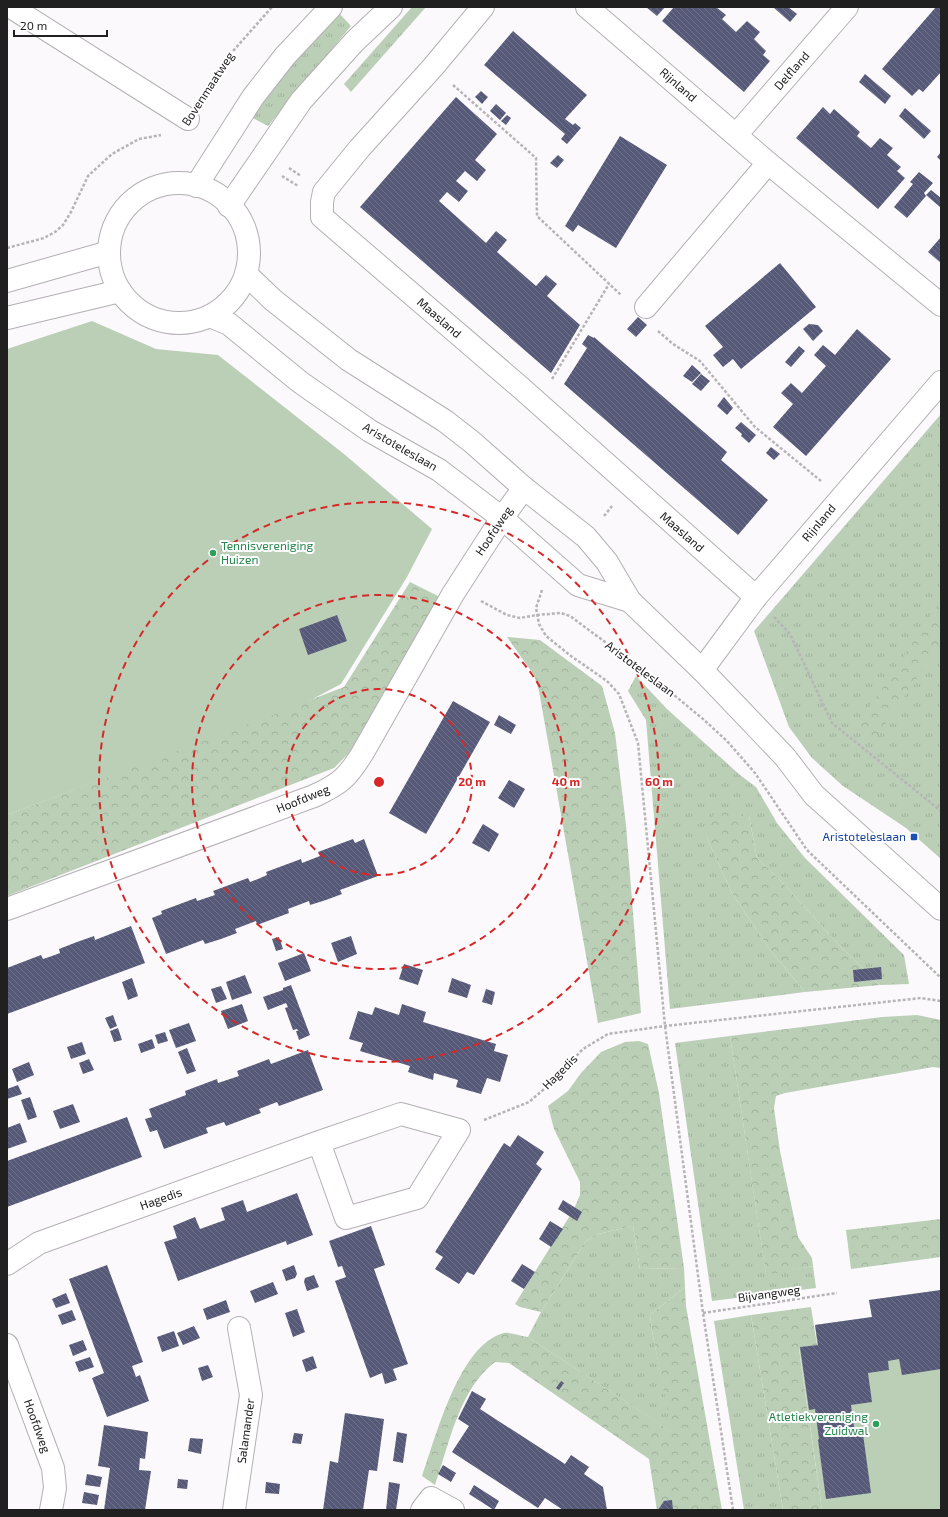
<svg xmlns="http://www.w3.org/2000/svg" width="948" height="1517" font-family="'Exo 2',sans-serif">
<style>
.grass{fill:url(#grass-tufts)}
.forest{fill:url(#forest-crowns)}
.park{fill:#bacfb6}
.building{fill:url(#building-back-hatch)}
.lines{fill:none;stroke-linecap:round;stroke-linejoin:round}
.minor-casing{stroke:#b3b0b3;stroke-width:24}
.path{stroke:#b6b4b6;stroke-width:2.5;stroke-dasharray:3 2;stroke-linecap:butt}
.minor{stroke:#fff;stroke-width:22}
.ring{fill:none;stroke:#d62828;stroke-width:2;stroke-dasharray:7 5}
.leisure-dot{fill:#2e9e5b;stroke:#fff;stroke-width:1.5}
.transit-dot{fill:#1a4fb4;stroke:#fff;stroke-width:1.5}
.labels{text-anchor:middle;stroke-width:4;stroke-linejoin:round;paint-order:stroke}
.street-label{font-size:12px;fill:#212021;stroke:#fff}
.leisure-label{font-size:12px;fill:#27864d;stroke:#fff;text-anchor:start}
.transit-label{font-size:12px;fill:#164399;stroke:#fff;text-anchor:end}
.centre{fill:#d62828;stroke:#fff;stroke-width:2}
.ring-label{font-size:12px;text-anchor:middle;font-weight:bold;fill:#d62828;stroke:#fff;stroke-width:4;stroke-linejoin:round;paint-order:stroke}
</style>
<defs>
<pattern id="grass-tufts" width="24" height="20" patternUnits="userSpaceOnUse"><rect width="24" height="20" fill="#bacfb6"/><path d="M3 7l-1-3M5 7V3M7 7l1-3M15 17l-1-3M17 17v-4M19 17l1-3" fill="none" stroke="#a0b19c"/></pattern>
<pattern id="forest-crowns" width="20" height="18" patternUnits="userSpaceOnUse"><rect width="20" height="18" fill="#bacfb6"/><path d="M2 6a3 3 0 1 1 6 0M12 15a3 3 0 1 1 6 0" fill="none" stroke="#a0b19c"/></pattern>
<pattern id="building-back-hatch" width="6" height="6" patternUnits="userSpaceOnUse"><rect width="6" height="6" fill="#575978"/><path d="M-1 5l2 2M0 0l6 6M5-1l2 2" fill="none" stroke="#707289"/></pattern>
</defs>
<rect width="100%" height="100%" fill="#fbf9fc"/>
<g class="grass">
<polygon points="412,7 426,7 351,92 344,84"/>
<polygon points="338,12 351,26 268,126 249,116 290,63"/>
<polygon points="941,414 941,859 906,828 843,786 812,758 789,727 754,631"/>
<polygon points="636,676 667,709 740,775 756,787 777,823 805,858 904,955 909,984 880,985 836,942 785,885 757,858 749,816 707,838 732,893 770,950 805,992 670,1009 646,720 628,691"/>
<polygon points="730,1036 766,1274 813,1266 816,1288 712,1301 675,1043"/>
<polygon points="633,1226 640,1269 684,1268 685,1287 650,1315 652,1331 673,1433 528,1337 541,1312 586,1241 598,1234"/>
<polygon points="751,1315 783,1510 744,1510 714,1321"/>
</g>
<g class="forest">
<polygon points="410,582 440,597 358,744 334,768 7,896 7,815 344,687"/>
<polygon points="941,600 941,643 873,742 859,723"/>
<polygon points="507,637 540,640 602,686 615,733 626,825 641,1013 598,1023 539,691 534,675"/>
<polygon points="716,807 749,816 757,858 785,885 836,942 880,985 805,992 770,950 732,893 707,838"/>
<polygon points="917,1015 941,1020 941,1068 933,1067 785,1093 776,1096 774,1108 780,1151 798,1237 812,1258 813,1266 766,1275 730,1036 882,1017"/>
<polygon points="639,1041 648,1044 659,1093 684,1268 640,1269 633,1226 598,1234 586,1241 541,1312 520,1307 515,1304 574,1209 580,1195 580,1182 554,1129 548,1106 568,1091 581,1073 601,1052 625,1042"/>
<polygon points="941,1219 941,1257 851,1269 846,1230"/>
<path d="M685 1287 686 1306 722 1510H657L649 1459 509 1363 495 1362C459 1389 449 1445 435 1485L422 1476C436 1437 459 1344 504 1333 511 1332 521 1336 528 1337L672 1432 652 1331 650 1315Z"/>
<polygon points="811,1307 817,1345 799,1349 822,1510 783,1510 751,1315"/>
</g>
<g class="park">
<polygon points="92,321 156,349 218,355 344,454 432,529 407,577 341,684 305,703 7,815 7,349"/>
<polygon points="941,1290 941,1510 822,1510 799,1347 817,1345 815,1325 872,1317 869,1300"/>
</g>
<g class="building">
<polygon points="646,7 665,7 657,16"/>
<polygon points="674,7 716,7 726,15 722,19 736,32 747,21 760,32 754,39 766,51 763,55 770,61 744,92 662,21"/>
<polygon points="773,7 788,7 797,14 790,22"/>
<polygon points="936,7 941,7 941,72 923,92 919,89 912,96 882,69"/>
<polygon points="513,31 587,95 565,119 573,125 575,123 581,128 567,144 561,139 565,134 484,65"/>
<polygon points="865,74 891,96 885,104 859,82"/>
<polygon points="481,91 488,97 482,104 475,97"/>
<polygon points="456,97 497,134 475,160 486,170 477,181 465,171 456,181 468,191 459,202 447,192 439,201 486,243 496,231 507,240 497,252 536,286 546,275 557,284 547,296 580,325 551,373 360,207"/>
<polygon points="496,104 506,113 500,120 490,111"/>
<polygon points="823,107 830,114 834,109 860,132 857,136 871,148 880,138 893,148 887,155 901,167 897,171 905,178 878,209 796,138"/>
<polygon points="905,108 931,131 924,139 899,116"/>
<polygon points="507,115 511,118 506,125 501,121"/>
<polygon points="620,136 667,165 616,248 578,225 573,232 565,226"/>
<polygon points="941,152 941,161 937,157"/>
<polygon points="558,155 564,160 557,168 550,163"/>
<polygon points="919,172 933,183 924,193 926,196 907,218 894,207 913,184 910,182"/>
<polygon points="931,190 941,198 940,207 926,195"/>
<polygon points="941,237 941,263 928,252"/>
<polygon points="780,263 816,307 741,369 733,359 723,367 713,355 723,347 705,326"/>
<polygon points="638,317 647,325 636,337 627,329"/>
<polygon points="809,324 818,325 823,331 813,341 803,329"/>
<polygon points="857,329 891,359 806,456 773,427 793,404 781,393 791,383 802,393 826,366 814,355 823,345 835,355"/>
<polygon points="588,335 594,338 594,337 727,452 721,460 768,500 738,535 564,384 587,348 582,344"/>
<polygon points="799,346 805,351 791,367 785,362"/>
<polygon points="692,365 701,373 692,382 683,376"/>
<polygon points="701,374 710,381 701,391 692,384"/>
<polygon points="724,397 733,408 727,415 717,406"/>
<polygon points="741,422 756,435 749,443 741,436 742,434 735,428"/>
<polygon points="771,447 780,454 774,460 766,453"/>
<polygon points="337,615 347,641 308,655 299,629"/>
<polygon points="453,701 490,722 426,834 389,813"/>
<polygon points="499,715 516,725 511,734 494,725"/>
<polygon points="509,780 525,789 514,808 498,798"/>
<polygon points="483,824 499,834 489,852 472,843"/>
<polygon points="353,839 355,843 364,839 378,876 340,890 342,894 326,900 310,905 309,901 288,909 289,913 257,925 256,921 235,929 237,933 221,939 205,944 203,940 166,954 152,918 162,914 161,911 196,898 197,901 215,895 213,891 248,878 250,882 258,879 267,875 266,872 301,859 302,863 320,856 318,852"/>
<polygon points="131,926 145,963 7,1014 7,972 8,972 7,968 41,955 43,959 52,956 60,953 59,949 77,942 94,936 95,940"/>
<polygon points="351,936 357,954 338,962 331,943"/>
<polygon points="279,937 283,949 276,951 272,939"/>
<polygon points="304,953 311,971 285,981 278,963"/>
<polygon points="404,964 423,970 418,985 399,979"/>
<polygon points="881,967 882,979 854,982 853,970"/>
<polygon points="245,975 252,993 232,1000 226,982"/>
<polygon points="132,978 138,996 128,1000 122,982"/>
<polygon points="452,978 471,985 467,998 448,992"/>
<polygon points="291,985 310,1035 299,1040 296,1031 298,1031 297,1029 293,1030 285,1008 288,1007 286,1003 268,1010 263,997 283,990 283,988"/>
<polygon points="221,986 227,999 216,1003 211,989"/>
<polygon points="486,989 495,992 492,1005 482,1002"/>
<polygon points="242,1004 248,1021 228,1029 221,1011"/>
<polygon points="402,1004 426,1012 423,1022 496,1044 494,1051 508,1055 500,1082 487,1078 481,1094 456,1087 458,1080 434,1073 433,1080 408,1072 410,1066 360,1051 363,1043 349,1039 358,1011 372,1015 375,1007 399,1015"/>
<polygon points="113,1015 117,1026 110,1029 105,1018"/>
<polygon points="189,1023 196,1041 176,1048 169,1030"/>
<polygon points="118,1028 122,1040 114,1042 110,1031"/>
<polygon points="165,1032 168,1041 158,1044 155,1035"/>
<polygon points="152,1039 155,1048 141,1053 138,1044"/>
<polygon points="82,1042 86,1054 71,1059 67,1047"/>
<polygon points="187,1048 196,1071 187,1074 178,1052"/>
<polygon points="308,1050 323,1090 279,1106 277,1102 259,1109 261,1113 226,1126 224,1122 206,1128 208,1133 164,1149 157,1130 150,1132 145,1119 152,1117 149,1109 186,1095 185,1091 217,1079 218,1083 239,1076 237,1071 269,1059 271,1064"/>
<polygon points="89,1059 94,1070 83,1074 79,1063"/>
<polygon points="29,1062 34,1075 17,1082 12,1069"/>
<polygon points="18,1085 22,1094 7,1099 7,1089"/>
<polygon points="30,1097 37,1117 28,1120 21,1100"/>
<polygon points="73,1104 80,1122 60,1129 53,1111"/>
<polygon points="127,1117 142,1157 7,1207 7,1161"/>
<polygon points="20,1123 27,1142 7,1149 7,1128"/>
<polygon points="518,1135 544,1152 536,1164 542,1169 474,1275 467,1272 459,1284 435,1269 443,1257 435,1252 504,1143 510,1147"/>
<polygon points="297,1193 313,1235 287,1245 286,1241 178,1281 164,1242 177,1238 173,1226 195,1217 200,1229 225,1220 221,1208 243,1200 247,1212"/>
<polygon points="563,1200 582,1212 577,1221 558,1209"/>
<polygon points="550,1221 563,1229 551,1247 539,1239"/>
<polygon points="371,1226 385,1265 374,1269 408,1364 393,1369 397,1380 385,1384 382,1373 370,1378 335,1281 346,1277 342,1266 338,1267 329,1241"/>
<polygon points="522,1264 535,1272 524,1289 511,1281"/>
<polygon points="107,1265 143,1362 132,1366 136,1377 140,1375 149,1401 107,1417 92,1378 104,1373 69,1279"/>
<polygon points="294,1265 297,1274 295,1278 286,1281 282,1270"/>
<polygon points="314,1275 319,1287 307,1291 304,1282 305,1278"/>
<polygon points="273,1282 278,1294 255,1303 250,1291"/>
<polygon points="941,1290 941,1369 902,1375 899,1359 888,1361 889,1370 868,1373 872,1402 851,1405 855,1435 863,1434 871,1493 826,1499 818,1440 819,1439 815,1409 809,1410 800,1347 818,1345 815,1325 872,1317 869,1300"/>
<polygon points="66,1293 70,1303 56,1308 52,1299"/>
<polygon points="226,1300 230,1312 207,1320 203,1309"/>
<polygon points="297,1309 305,1332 293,1337 285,1313"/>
<polygon points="72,1310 76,1320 62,1325 58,1315"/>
<polygon points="194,1326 200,1338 183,1345 177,1333"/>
<polygon points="174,1331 179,1346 162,1352 157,1337"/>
<polygon points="83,1340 87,1350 73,1356 69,1345"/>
<polygon points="313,1356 317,1368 306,1372 302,1360"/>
<polygon points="90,1357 94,1367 79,1372 75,1362"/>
<polygon points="208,1365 213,1377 202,1381 198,1368"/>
<polygon points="561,1381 564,1383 559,1390 556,1388"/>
<polygon points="472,1391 486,1399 480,1409 545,1451 565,1464 571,1455 589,1467 584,1474 603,1487 607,1510 563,1510 545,1498 538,1508 452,1452 469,1426 458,1419"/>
<polygon points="345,1413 384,1419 377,1471 369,1470 363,1510 323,1510 330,1461 338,1463"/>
<polygon points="104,1425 148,1432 145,1459 140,1458 139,1470 151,1471 145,1510 104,1510 110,1468 98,1466"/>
<polygon points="397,1432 407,1434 403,1463 393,1461"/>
<polygon points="294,1433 303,1434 301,1444 292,1443"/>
<polygon points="190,1438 203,1439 201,1454 188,1451"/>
<polygon points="443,1465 456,1473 451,1482 438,1474"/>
<polygon points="87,1474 102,1477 100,1487 85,1485"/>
<polygon points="178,1479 188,1480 187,1489 177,1488"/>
<polygon points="266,1482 280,1484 279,1494 265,1493"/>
<polygon points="389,1482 400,1484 396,1510 386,1510"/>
<polygon points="474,1485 499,1501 494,1510 469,1494"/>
<polygon points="84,1492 99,1495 97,1505 82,1503"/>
<polygon points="672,1500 673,1510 658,1510 664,1501"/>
</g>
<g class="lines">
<defs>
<g id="minor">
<polyline points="11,7 188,119"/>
<polyline points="483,7 433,67 359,149 324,192 322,202 322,217 520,387 756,597"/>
<polyline points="587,7 768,163 941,305"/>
<polyline points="736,135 847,7"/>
<circle cx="179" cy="253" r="70"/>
<polyline points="196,186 253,97 285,56 331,7"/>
<polyline points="229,206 301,101 354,42 391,7"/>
<polyline points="246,274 273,300 349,360 445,421 472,442 524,488 586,537 607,562 630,601 702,670 785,757 814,795 941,909"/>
<polyline points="7,281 109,252"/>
<polyline points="646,307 768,163"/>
<polyline points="210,316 229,324 300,382 370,431 439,470 502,518 578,585 630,601"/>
<polyline points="7,318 120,291"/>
<polyline points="702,670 756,597 941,382"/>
<path d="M7 909 314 796C340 784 347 778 362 754L453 594 502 518 524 488"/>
<polyline points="7,1264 39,1243 319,1142 401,1114 459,1130 417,1198 346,1218 319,1142"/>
<polyline points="7,1345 53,1468 55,1488 51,1510"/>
<polyline points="234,1510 251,1395 239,1328"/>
<polyline points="422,1510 431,1498 453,1510"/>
</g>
</defs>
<use href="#minor" class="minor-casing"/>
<g class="path">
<polyline points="453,85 536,158 537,216 621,295"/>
<polyline points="202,96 225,60 272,7"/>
<polyline points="289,168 301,176"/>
<polyline points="282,176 298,186"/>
<polyline points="7,248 44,238 55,232 63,225 71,212 88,176 112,154 139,139 161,135"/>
<polyline points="658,331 673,344 700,361 755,427 821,481"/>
<polyline points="552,379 609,284"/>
<polyline points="604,516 612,506"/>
<polyline points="542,590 536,608 539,624 546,636 571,656 607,681 619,694 638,743 665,1026 703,1313 733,1510"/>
<polyline points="481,601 507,615 520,618 537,615 561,613 570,616 651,676 703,719 727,741 755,773 807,850 941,978"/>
<polyline points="774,617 790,634 832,723 941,811"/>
<polyline points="484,1120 529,1102 551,1083 583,1049 608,1034 665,1026 921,998 941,1001"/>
<polyline points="703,1313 837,1293"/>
</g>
<use href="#minor" class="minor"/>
</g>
<g class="ring">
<circle cx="379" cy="782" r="93"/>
<circle cx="379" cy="782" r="187"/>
<circle cx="379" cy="782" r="280"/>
</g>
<g class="leisure-dot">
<circle cx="213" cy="553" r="4"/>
<circle cx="876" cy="1424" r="4"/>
</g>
<rect class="transit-dot" x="910" y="833" width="8" height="8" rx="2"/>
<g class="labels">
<g class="street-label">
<text transform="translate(792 71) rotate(-49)" y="4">Delfland</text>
<text transform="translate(678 85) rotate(41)" y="4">Rijnland</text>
<text transform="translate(208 89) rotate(-57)" y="4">Bovenmaatweg</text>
<text transform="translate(439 318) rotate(41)" y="4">Maasland</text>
<text transform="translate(400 447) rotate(30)" y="4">Aristoteleslaan</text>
<text transform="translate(819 523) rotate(-50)" y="4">Rijnland</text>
<text transform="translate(494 531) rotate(-56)" y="4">Hoofdweg</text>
<text transform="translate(682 532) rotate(41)" y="4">Maasland</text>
<text transform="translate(640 669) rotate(37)" y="4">Aristoteleslaan</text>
<text transform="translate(303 799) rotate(-22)" y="4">Hoofdweg</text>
<text transform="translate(560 1072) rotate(-45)" y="4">Hagedis</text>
<text transform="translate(161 1199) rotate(-20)" y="4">Hagedis</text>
<text transform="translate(769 1294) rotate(-8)" y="4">Bijvangweg</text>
<text transform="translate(37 1426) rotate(70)" y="4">Hoofdweg</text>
<text transform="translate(246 1431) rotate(-82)" y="4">Salamander</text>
</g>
<g class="leisure-label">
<text x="221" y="550">Tennisvereniging<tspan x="221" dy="14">Huizen</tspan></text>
<text x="868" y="1421" text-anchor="end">Atletiekvereniging<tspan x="868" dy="14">Zuidwal</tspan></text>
</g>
<g class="transit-label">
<text x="906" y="841">Aristoteleslaan</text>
</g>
</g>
<circle cx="379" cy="782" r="6" class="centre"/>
<g class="ring-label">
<text x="472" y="786">20 m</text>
<text x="566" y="786">40 m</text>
<text x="659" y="786">60 m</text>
</g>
<rect width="948" height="1517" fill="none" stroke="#212021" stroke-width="16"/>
<path d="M14 30v6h93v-6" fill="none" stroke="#212021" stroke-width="2"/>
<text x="20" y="30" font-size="12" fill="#212021" stroke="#ffffff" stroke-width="3" paint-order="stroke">20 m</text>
</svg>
